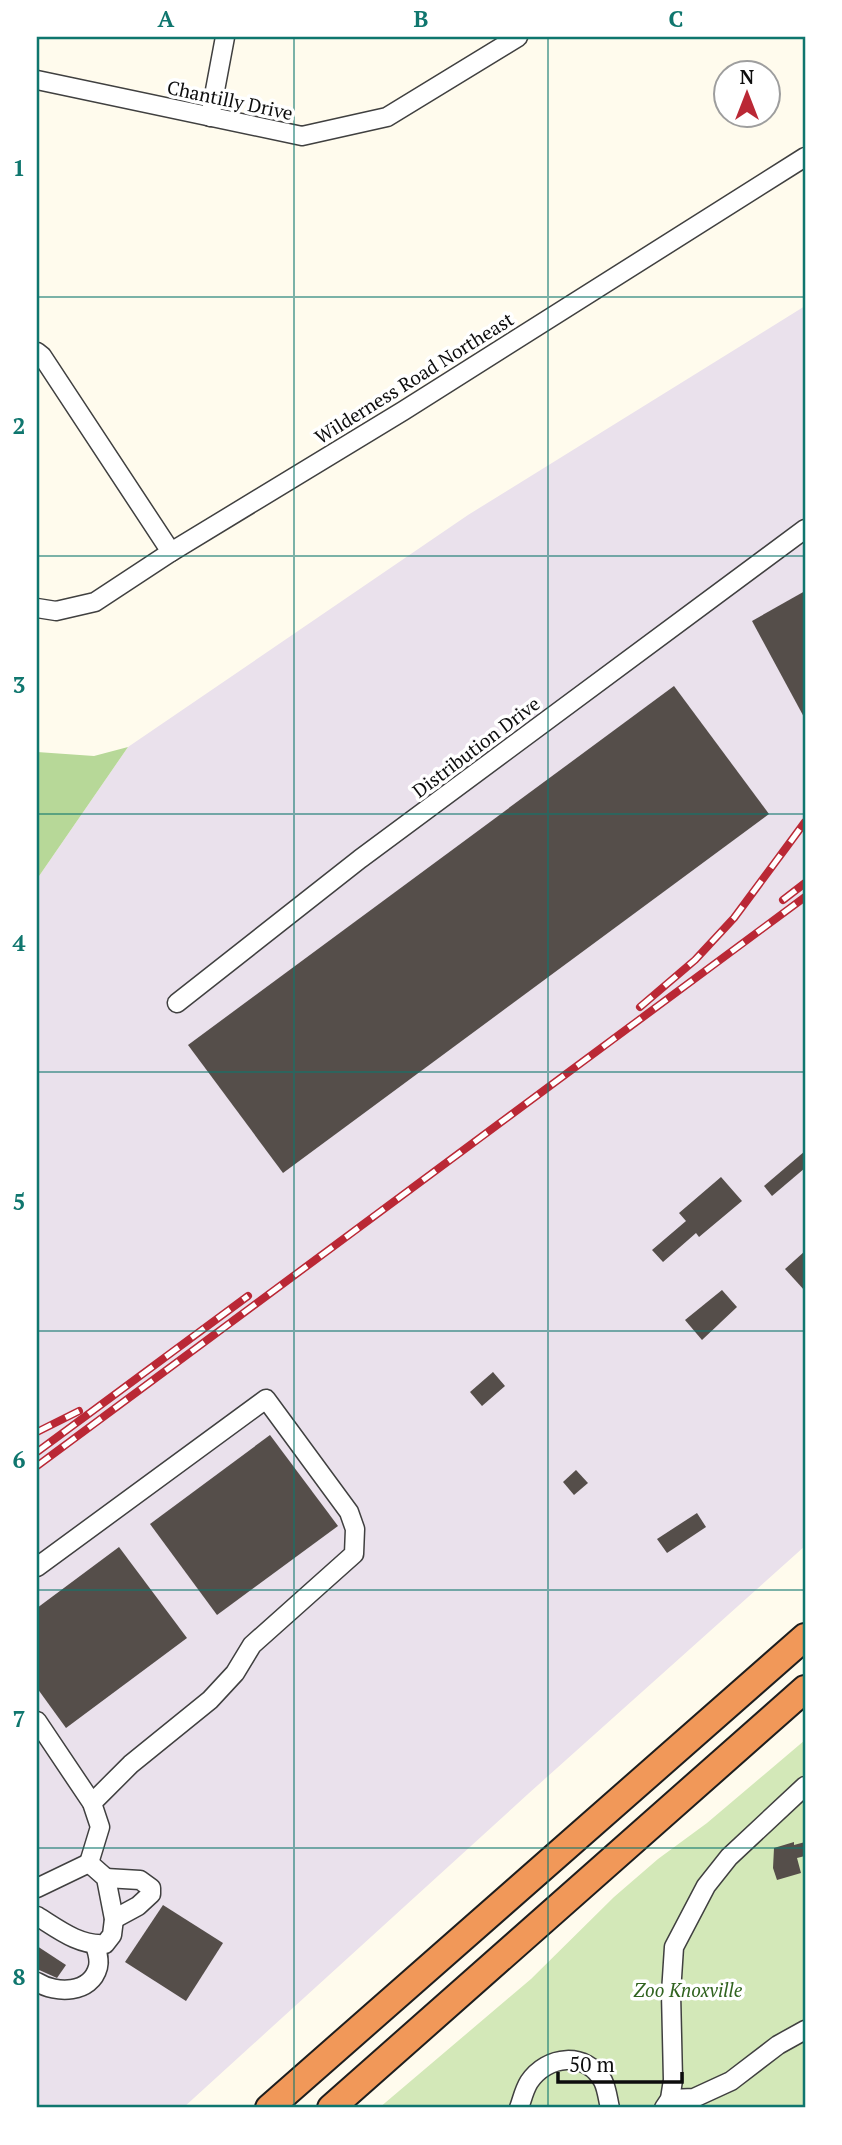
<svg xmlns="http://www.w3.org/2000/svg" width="842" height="2145" font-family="'PT Serif',serif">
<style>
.industrial{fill:#eae1ec}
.green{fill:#d3e8b8}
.forest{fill:#b7d898}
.building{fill:#554e4a}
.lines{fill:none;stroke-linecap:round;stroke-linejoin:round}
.minor-casing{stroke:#404040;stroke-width:21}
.highway-casing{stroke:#1e1e1e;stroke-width:30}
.minor{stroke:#fff;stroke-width:18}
.highway{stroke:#f19859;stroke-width:26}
.rail-casing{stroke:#ba2835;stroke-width:8}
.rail{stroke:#fff;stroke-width:5;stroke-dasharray:16;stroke-linecap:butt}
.grid{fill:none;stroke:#0f766e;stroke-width:2;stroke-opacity:0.55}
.labels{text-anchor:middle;stroke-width:7;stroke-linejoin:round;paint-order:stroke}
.street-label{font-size:19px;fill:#0d0d0d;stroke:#fff}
.park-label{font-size:19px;font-style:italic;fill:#30631f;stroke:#fff}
.neatline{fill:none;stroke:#0f766e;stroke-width:2.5}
.grid-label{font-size:23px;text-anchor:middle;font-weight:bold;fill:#0f766e}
</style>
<rect width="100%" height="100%" fill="#fffbed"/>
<polygon class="industrial" points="805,306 805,1546 528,1794 183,2108 37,2108 37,879 128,747 468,515"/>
<polygon class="green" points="805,1740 805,2108 379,2108 531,1979 614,1897 658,1859 707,1823"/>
<polygon class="forest" points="128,747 37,879 37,752 94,756"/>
<g class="building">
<polygon points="805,591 805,719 752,621"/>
<polygon points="674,686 769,814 283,1173 188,1045"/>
<polygon points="805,1151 805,1168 772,1196 764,1186"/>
<polygon points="721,1177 742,1201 699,1237 696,1233 663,1262 652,1250 686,1221 679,1213"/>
<polygon points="805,1251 805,1291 785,1269"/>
<polygon points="722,1290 737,1307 702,1340 685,1320"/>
<polygon points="493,1372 505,1386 482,1406 470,1392"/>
<polygon points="270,1435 338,1526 217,1615 150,1524"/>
<polygon points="576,1470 588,1483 574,1495 563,1482"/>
<polygon points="697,1513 706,1527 667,1553 657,1539"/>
<polygon points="119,1547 187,1638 66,1728 37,1688 37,1608"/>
<polygon points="794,1842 794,1845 805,1842 805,1856 797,1858 801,1873 777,1880 773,1868 774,1848"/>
<polygon points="163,1905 223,1943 186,2001 125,1962"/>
<polygon points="37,1946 66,1965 57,1978 37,1969"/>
</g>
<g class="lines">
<defs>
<g id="minor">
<polyline points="37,80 302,136 387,117 518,37"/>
<polyline points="210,117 225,37"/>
<polyline points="37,352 42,356 171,552"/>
<polyline points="37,608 56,611 95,602 171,552 403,411 805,157"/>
<polyline points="177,1003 360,859 805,529"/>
<polyline points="37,1567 266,1399 349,1512 355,1529 354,1554 252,1645 235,1673 210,1700 131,1764 92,1803"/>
<polyline points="37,1721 92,1803 100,1827 89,1863"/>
<polyline points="106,1878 140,1880 151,1888 151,1894 138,1906 114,1919"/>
<polyline points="37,1888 89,1863"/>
<path d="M37 1916C58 1929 79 1946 105 1944L112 1935 114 1919 106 1878 89 1863"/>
<path d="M37 1982C56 1994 91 1994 98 1967 100 1959 97 1952 95 1945"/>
<polyline points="670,2099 694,2098 731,2081 778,2045 805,2030"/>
<path d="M519 2108C522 2100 524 2090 529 2082 547 2055 586 2051 603 2081 607 2089 608 2100 610 2108"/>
<polyline points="664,2108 670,2099 673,2080 671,1993 674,1947 706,1886 729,1857 805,1786"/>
</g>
<g id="highway">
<polyline points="269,2108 805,1637"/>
<polyline points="331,2108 805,1689"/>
</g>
</defs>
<use href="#minor" class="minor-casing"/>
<use href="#highway" class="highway-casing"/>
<use href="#minor" class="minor"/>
<use href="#highway" class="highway"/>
<defs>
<g id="rail">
<polyline points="783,900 805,883"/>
<polyline points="640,1007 695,960 734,918 805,822"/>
<polyline points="37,1432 79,1411"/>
<polyline points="37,1452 248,1296"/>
<polyline points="37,1466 805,897"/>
</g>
</defs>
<use href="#rail" class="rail-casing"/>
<use href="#rail" class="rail"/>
</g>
<path class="grid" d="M294 37V2108M548 37V2108M37 297H805M37 556H805M37 814H805M37 1072H805M37 1331H805M37 1590H805M37 1848H805"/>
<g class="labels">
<g class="street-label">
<text transform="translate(230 100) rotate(12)" y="7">Chantilly Drive</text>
<text transform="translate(414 378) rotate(-32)" y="7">Wilderness Road Northeast</text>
<text transform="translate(476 747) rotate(-37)" y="7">Distribution Drive</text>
</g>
<g class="park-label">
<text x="688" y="1997">Zoo Knoxville</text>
</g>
</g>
<rect width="842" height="2145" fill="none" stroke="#ffffff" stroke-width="77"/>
<g transform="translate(747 94)"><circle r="33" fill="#ffffff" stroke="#9e9e9e" stroke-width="2"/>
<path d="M0-5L12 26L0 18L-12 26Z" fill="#ba2835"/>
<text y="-10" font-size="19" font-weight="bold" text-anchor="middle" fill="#0d0d0d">N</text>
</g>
<path d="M558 2072v10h124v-10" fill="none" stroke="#0d0d0d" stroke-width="3.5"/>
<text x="569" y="2072" font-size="21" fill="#0d0d0d" stroke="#ffffff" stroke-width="5" paint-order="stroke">50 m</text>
<rect x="38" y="38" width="766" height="2068" class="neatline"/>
<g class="grid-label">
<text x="166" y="27">A</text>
<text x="421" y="27">B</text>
<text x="676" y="27">C</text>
<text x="19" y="176">1</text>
<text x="19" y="434">2</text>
<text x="19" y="693">3</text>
<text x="19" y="951">4</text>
<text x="19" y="1210">5</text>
<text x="19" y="1468">6</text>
<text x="19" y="1727">7</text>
<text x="19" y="1985">8</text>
</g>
</svg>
